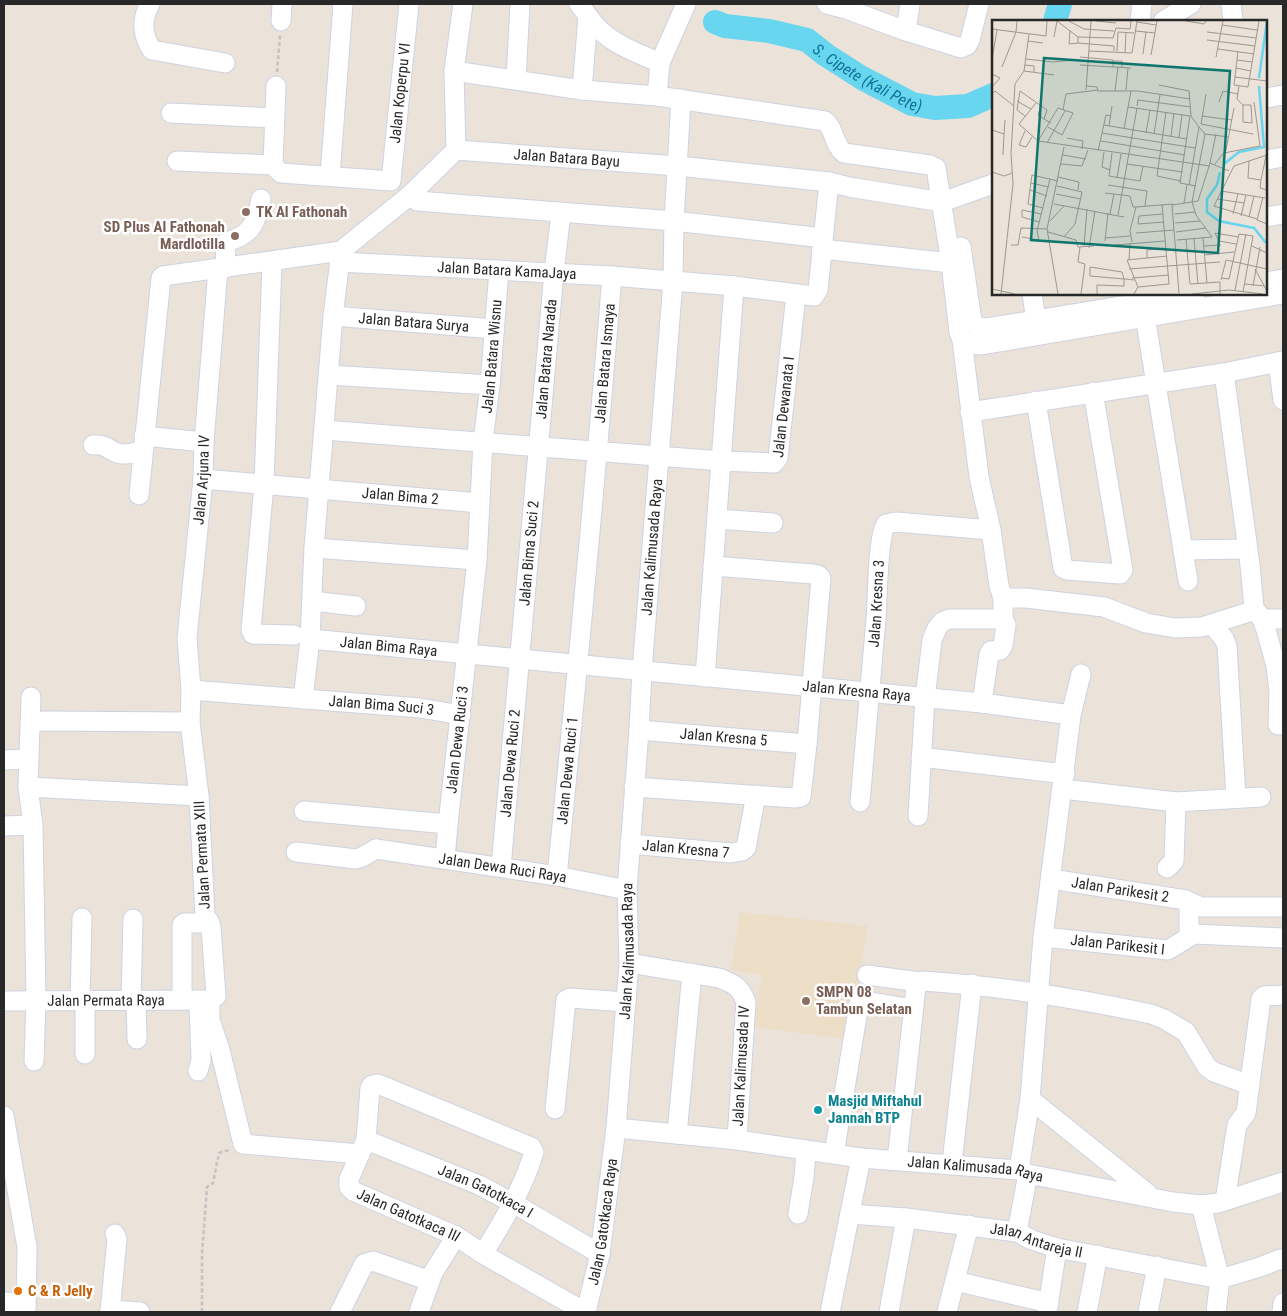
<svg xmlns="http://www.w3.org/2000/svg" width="1287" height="1316" font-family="'Roboto Condensed',sans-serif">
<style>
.education{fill:#eddec7}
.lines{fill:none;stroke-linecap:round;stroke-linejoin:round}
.river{stroke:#69d6f0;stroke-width:24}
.minor-casing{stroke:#ced3e1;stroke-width:21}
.path{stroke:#c3c3c3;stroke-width:2.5;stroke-dasharray:4 2.5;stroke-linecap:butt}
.minor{stroke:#fff;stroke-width:19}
.education-dot{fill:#8d6e63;stroke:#fff;stroke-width:2}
.culture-dot{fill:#0f9aa8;stroke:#fff;stroke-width:2}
.food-dot{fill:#e8710a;stroke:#fff;stroke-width:2}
.labels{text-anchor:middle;stroke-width:5;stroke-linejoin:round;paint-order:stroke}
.street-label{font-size:15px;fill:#282828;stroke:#fff}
.education-label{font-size:15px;font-weight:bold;fill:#785e54;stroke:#fff;text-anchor:start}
.culture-label{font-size:15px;font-weight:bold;fill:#0d838f;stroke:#fff;text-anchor:start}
.food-label{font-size:15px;font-weight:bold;fill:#c56008;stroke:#fff;text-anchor:start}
.water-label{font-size:16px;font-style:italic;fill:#0b7298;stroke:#fff}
.inset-river{fill:none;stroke:#69d6f0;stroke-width:2.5}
.inset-road{fill:none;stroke:#9d9892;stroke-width:1}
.view{fill:#0f766e;fill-opacity:0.15;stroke:#0f766e;stroke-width:2.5}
.inset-edge{fill:none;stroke:#282828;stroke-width:2.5}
</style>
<rect width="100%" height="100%" fill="#ebe2d9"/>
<polygon class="education" points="740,912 868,926 848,1039 753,1027 762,975 731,970"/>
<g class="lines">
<g class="river">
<polyline points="1055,21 1060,4"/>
<path id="s1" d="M715 22 725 26 769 31 807 40 826 55 862 78 912 104 935 108 968 106 993 95"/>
</g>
<defs>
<g id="minor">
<path d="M150 4C141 19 142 35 152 50L225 63"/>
<path d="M579 4C586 13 592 23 601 31 617 46 640 54 660 63"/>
<path d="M686 4 660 63 657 96 825 121C835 129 834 146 844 153L930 165 936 168 951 263 959 332 962 340 971 344 981 345 1283 294"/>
<polyline points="827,4 846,9 906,31 961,48 967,45 970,40 979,4"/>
<polyline points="1231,4 1233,21"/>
<polyline points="281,21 282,4"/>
<polyline points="1140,21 1142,4"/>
<polyline points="1163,21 1191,4"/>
<polyline points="906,31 910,4"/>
<polyline points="454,71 582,90 657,96"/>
<polyline points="516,80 520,4"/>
<polyline points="582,90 588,17"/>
<polyline points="1266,98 1283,95"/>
<polyline points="171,113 274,118"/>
<path id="s2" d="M456 150 678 166 829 182 849 187 942 202 993 184"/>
<polyline points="1266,160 1283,157"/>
<path id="s3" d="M177 161 273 165 281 173 391 181 409 4"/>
<polyline points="273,165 276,86"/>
<polyline points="330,176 343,4"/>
<polyline points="409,196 417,201 674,221 823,238"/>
<polyline points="1266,217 1283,214"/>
<path d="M961 247 972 321C976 327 979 328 987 328L1195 294"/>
<polyline points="822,249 951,263"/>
<polyline points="272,262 264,484 251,630 253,634 294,635"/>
<path id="s4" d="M339 262 612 276 734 286 814 296 818 290 829 182"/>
<path d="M225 268 226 243C231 240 236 239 241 236 255 229 258 213 261 199"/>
<polyline points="1266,282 1283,279"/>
<polyline points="1032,294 1036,320"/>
<path id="s5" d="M333 316 495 329"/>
<polyline points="1145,316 1188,581"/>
<polyline points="962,340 979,477 991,530 999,586 1003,598 1026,598 1104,607 1146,623 1175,628 1202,627 1249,612 1254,608"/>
<polyline points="1278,362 1283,400"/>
<polyline points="1224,373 1250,565 1254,608 1262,619 1266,630 1276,666 1279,692 1278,725"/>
<polyline points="329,375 490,385"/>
<polyline points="1036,401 1063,568 1067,570 1120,574 1123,570 1093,392"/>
<polyline points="970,412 1224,373 1283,361"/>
<path id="s6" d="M324 430 721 461 774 463 778 458 796 295"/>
<polyline points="144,436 204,442"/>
<path d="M93 445C106 444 107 449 117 453 126 456 135 452 143 450"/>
<path id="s7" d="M203 479 480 503"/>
<polyline points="139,495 161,278 163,276 341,251 409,196 456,150 454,71 463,4"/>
<polyline points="717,519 773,523"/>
<polyline points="314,548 477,560"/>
<polyline points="1183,550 1247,549"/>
<polyline points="312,601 356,606"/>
<polyline points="1262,619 1283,619"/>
<polyline points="1212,624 1224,639 1227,646 1236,798"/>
<path id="s8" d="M310 639 982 703 1071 715"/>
<polyline points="705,677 734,286"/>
<path id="s9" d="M191 690 420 708 461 715"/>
<polyline points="31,697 28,787 33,825 36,1000 34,1061"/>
<polyline points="303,699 310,639 314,548 333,316 341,251"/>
<polyline points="982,703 989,654 991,651 1000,650 1003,645 1006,625 1003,619"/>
<polyline points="31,723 43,721 190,722"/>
<path id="s10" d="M639 730 807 744"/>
<polyline points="921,757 1065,774"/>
<polyline points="4,760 29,759"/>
<polyline points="28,787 199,796"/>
<polyline points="634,787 794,798 801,797 807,744 821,578 818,575 813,574 713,566"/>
<polyline points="1063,789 1176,802 1261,797"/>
<path id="s11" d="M860 802C865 741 871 680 876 619 878 598 877 539 886 524L896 522 991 530"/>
<polyline points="304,811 448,824"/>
<polyline points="918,816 925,698 932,640 937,628 942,622 949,619 1003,619 1003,598"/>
<polyline points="4,826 33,825"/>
<path id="s12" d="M630 844 730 853 742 851 746 848 756 795"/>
<path id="s13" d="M376 849 557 876 627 890"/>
<polyline points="296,852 356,859 362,857 376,849"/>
<path id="s14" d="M445 859 448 824 477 560 483 442 490 385 499 270"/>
<path id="s15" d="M501 867 554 272 561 213"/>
<polyline points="1167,868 1174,861 1176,802"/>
<path id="s16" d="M557 876C577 676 596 476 612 276"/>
<path id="s17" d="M1051 879 1186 900 1201 907H1283"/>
<polyline points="1189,902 1189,936"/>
<polyline points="204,921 209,921 211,927 216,996 210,1000 210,1020 220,1050 243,1144 360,1154"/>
<path id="s18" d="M1043 937 1168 950 1194 934 1283 938"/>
<path d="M629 963 719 978C734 984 740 986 746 1002L737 1140"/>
<polyline points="867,975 920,982"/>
<polyline points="85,1000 85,1054"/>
<polyline points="136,1000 137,1039"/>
<path id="s19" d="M182 1000V925L184 923H202L205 916 199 796 190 722 191 690 187 638 203 479 204 442 218 269"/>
<path id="s20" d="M4 1001 210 1000"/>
<polyline points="80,1001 82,918"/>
<polyline points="131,1001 133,919"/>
<polyline points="198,1071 201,1060 199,1005"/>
<polyline points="1030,1099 1148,1194"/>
<polyline points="555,1109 566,1000 570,998 626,1002"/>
<polyline points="4,1116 27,1247 26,1312"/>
<path id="s21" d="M616 1128 737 1140 861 1158 1019 1170 1028 1174 1173 1202 1201 1205 1218 1203 1283 1182"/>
<polyline points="677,1134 692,973"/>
<path id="s22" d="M366 1140 479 1185 513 1203 600 1254"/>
<polyline points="834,1154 859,1004 860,1001 865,1001 913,1009"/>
<path d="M897 1160 916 987 920 982 923 981C1000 986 1075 998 1151 1014L1164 1019 1186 1032 1207 1067 1214 1072 1250 1085"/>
<polyline points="952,1163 972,984"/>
<polyline points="1019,1170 1030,1099 1043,937 1071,715 1081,674"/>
<polyline points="1225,1201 1237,1125 1246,1113 1261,999 1264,996 1283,995"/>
<polyline points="1201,1205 1220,1279 1216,1312"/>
<polyline points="798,1214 804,1177 806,1150"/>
<path id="s23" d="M850 1214 906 1218 1017 1232 1032 1240 1057 1248 1220 1279 1260 1267 1280 1259 1283 1260"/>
<polyline points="1017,1232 1028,1174"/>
<path id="s24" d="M483 1254C503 1221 523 1189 534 1152L531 1147 378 1084 372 1085 370 1088 366 1140 349 1179V1187L353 1191 456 1236 483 1254 585 1312"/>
<polyline points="955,1281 1049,1303"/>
<polyline points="4,1302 26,1304"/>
<polyline points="110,1310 140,1312"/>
<polyline points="110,1312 117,1239 115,1234"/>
<polyline points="340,1312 364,1264 373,1261 430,1281 433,1273 456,1236"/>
<polyline points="419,1312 430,1281"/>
<path id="s25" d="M586 1312 600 1254 616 1128 629 963 627 890 639 730 642 671 673 281 674 221 681 99"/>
<polyline points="830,1312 861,1158"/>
<polyline points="889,1312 906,1218"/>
<polyline points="947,1312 969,1225"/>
<polyline points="1047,1312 1057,1248"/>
<polyline points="1087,1312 1098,1255"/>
<polyline points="1148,1312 1157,1266"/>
<polyline points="1282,1312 1283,1303"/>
</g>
</defs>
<use href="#minor" class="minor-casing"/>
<g class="path">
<polyline points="277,72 280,35"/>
<polyline points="202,1312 202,1254 207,1187 213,1183 219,1153 229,1150"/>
</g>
<use href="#minor" class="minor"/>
</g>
<g class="education-dot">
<circle cx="246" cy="212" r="5"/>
<circle cx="235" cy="236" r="5"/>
<circle cx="806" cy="1001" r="5"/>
</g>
<circle class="culture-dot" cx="818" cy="1110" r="5"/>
<circle class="food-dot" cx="18" cy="1291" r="5"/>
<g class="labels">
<g class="street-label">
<text dy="5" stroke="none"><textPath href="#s3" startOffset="306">Jalan Koperpu VI</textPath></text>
<text dy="5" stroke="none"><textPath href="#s2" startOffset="111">Jalan Batara Bayu</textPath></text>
<text dy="5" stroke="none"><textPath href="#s4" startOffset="168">Jalan Batara KamaJaya</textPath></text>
<text dy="5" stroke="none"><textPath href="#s5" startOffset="81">Jalan Batara Surya</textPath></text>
<text dy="5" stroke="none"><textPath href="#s14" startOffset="505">Jalan Batara Wisnu</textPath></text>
<text dy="5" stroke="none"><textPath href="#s15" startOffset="510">Jalan Batara Narada</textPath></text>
<text dy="5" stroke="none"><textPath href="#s16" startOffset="515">Jalan Batara Ismaya</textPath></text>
<text dy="5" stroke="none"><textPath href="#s6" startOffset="509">Jalan Dewanata I</textPath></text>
<text dy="5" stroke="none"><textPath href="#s19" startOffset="541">Jalan Arjuna IV</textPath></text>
<text dy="5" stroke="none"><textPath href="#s7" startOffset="198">Jalan Bima 2</textPath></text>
<text dy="5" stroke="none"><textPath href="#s25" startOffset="769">Jalan Kalimusada Raya</textPath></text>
<text dy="5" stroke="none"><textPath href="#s15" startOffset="315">Jalan Bima Suci 2</textPath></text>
<text dy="5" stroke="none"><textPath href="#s11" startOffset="199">Jalan Kresna 3</textPath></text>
<text dy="5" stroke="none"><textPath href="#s8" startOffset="79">Jalan Bima Raya</textPath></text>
<text dy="5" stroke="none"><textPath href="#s8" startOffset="549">Jalan Kresna Raya</textPath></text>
<text dy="5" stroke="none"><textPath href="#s9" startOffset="191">Jalan Bima Suci 3</textPath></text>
<text dy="5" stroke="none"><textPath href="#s10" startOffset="85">Jalan Kresna 5</textPath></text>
<text dy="5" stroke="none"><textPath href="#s14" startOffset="120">Jalan Dewa Ruci 3</textPath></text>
<text dy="5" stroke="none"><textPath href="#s15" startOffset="104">Jalan Dewa Ruci 2</textPath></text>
<text dy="5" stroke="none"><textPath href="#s16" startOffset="106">Jalan Dewa Ruci 1</textPath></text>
<text dy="5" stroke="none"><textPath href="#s12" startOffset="56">Jalan Kresna 7</textPath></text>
<text transform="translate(202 855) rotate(-93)" y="5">Jalan Permata XIII</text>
<text dy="5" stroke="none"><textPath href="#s13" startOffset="128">Jalan Dewa Ruci Raya</textPath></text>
<text dy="5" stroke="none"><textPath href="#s17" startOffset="70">Jalan Parikesit 2</textPath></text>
<text dy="5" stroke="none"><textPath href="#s18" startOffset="75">Jalan Parikesit I</textPath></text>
<text dy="5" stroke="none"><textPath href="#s25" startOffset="364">Jalan Kalimusada Raya</textPath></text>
<text dy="5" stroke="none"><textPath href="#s20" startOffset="102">Jalan Permata Raya</textPath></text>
<text transform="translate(741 1066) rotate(-87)" y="5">Jalan Kalimusada IV</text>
<text dy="5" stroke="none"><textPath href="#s21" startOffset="362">Jalan Kalimusada Raya</textPath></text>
<text dy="5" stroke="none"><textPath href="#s22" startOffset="130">Jalan Gatotkaca I</textPath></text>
<text dy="5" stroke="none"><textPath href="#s24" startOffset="464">Jalan Gatotkaca III</textPath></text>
<text dy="5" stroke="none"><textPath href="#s25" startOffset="92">Jalan Gatotkaca Raya</textPath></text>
<text dy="5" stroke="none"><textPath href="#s23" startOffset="189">Jalan Antareja II</textPath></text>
</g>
<g class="education-label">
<text x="256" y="217">TK Al Fathonah</text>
<text x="225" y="232" text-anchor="end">SD Plus Al Fathonah<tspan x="225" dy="17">Mardlotilla</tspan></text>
<text x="816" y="997">SMPN 08<tspan x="816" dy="17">Tambun Selatan</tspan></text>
</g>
<g class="culture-label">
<text x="828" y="1106">Masjid Miftahul<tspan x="828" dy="17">Jannah BTP</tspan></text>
</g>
<g class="food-label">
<text x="28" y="1296">C &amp; R Jelly</text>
</g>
<g class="water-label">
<text dy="6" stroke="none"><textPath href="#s1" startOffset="166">S. Cipete (Kali Pete)</textPath></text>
</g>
</g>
<g transform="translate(992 20)">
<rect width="275" height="275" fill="#ebe2d9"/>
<path class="inset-river" d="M267 58 275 1M232 144 247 132 272 127 267 66M228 152 225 165 215 179V192L227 201 262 208 274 223"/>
<path class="inset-road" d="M65 1 86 17 121 18 124 8M77 1 92 9 122 11M104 1 124 3M194 1 212 4 214 1M145 2 164 5M230 5 265 10M124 8 138 9 139 1M0 9 54 16 55 1M78 10 77 24 86 23M144 11 163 13M215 12 264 18M62 17 65 1M86 17V23L122 26V31M215 20 263 26M36 21 51 23M226 29 262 34M97 31 140 33 145 1M125 31 126 12 142 13M246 31 242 65 256 67 267 1M133 33 134 12M151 34 154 12M159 35 165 1M88 37 121 40V47M224 37 231 1M0 39 5 10M34 39 61 42 82 40M245 40 260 42M121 41H130V47M33 45 42 46V52M88 45 139 48M10 47 24 12 25 1M244 48 259 51M32 51 62 55M0 54 8 58 0 67M243 57 275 61M167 65 197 71 199 96 207 107 213 114 237 117M95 66 105 67 106 71H146L198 79M247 66 245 79 251 85V102L260 103 259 85H251M94 70 99 1M134 70 136 48M123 71 126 47M0 74 3 71 22 86M214 74 209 104 261 114M25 81 39 89M227 82 231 71 246 74M44 83 27 104 46 121 218 146M49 86 46 95 52 99M145 86 146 80 199 87M136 87 198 96M71 90 74 74 106 70M174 92 165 156 189 161M33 96 25 90 28 71 55 90 52 99 59 103M198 96 188 163 204 166M210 96 240 100M112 105 195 119M117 106 120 86M132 109 139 71M0 110 12 114 13 100M33 111 27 125 34 127 40 117M110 113 203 128M154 113 158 90M162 114 168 75M213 114 200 182 204 195 220 217M179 116 182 93M187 117 190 95M75 118 91 121 90 129M46 121 66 88 81 93 70 115 56 107M109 121 193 135M55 123 73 91M106 131 114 95 119 96M112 132 110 147 118 150M120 133 117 156 148 161 151 146M232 133 268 126 262 82M11 135 12 114M71 135 94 139M257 141 256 158 269 160 275 131M218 143 224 114M69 144 90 146 96 130M135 144 191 152M223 144 234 130 242 88M0 152 12 156 20 153M66 157 87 162 86 170M125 158 129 134M269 160 268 168 275 170M39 163 57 167M116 165 155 171 153 186M197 165 207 107M65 166 90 172 83 204 72 217M38 170 55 176M229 171 273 178M113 173 138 176 141 187H144M64 174 89 179M271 177 265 200 275 204M225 179 252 183M192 183 195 165M62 184 132 197M51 188 36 184 40 155 66 161M118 194 122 174M171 194 147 196 146 204 172 202M183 194 203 192M241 194 246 174M126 195 145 88M249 196 254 175M257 197 262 176M265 199 222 186 242 146 275 135M58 201 72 186M47 202 30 197V190L49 194M183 203 208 201M56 212 84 220 86 227 102 226M184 212 214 208M144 213 182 210M30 217 47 220 45 211 58 159M113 218 138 216M211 218 215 263M194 219 198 264 228 262V274M202 219 206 264M185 220 220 217M113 221 116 193M140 222 138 211 144 187 181 184M244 224 227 221 223 213 246 217M19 225H26L29 208 55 209M123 225 173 221M92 226 95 189M212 226 229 225M260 226 275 233M88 227 86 242 93 244 89 274M97 228 103 191M212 235 242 232M155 238V230L174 228M137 240 138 223M137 249 228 242M263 249 275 271M140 258 177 255M229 258 237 259 247 214 261 216 251 272M229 260 234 240 275 249M253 264 272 266M261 266 268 227M146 267 177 264 170 184M0 269 23 274M243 270 254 214M187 273 180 185 206 181 218 143 237 151M9 274 21 164 19 134 23 64 32 51 37 14M66 274 55 209 72 127M105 274V265L132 266V259L130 252 98 247V256L132 259H133L142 260M142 274 146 267 135 240 175 236M200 274 237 270 271 274"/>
<path class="view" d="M52 38 238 51 226 233 39 220Z"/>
<rect width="275" height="275" class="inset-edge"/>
</g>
<rect width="1287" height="1316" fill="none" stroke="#282828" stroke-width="10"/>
</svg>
